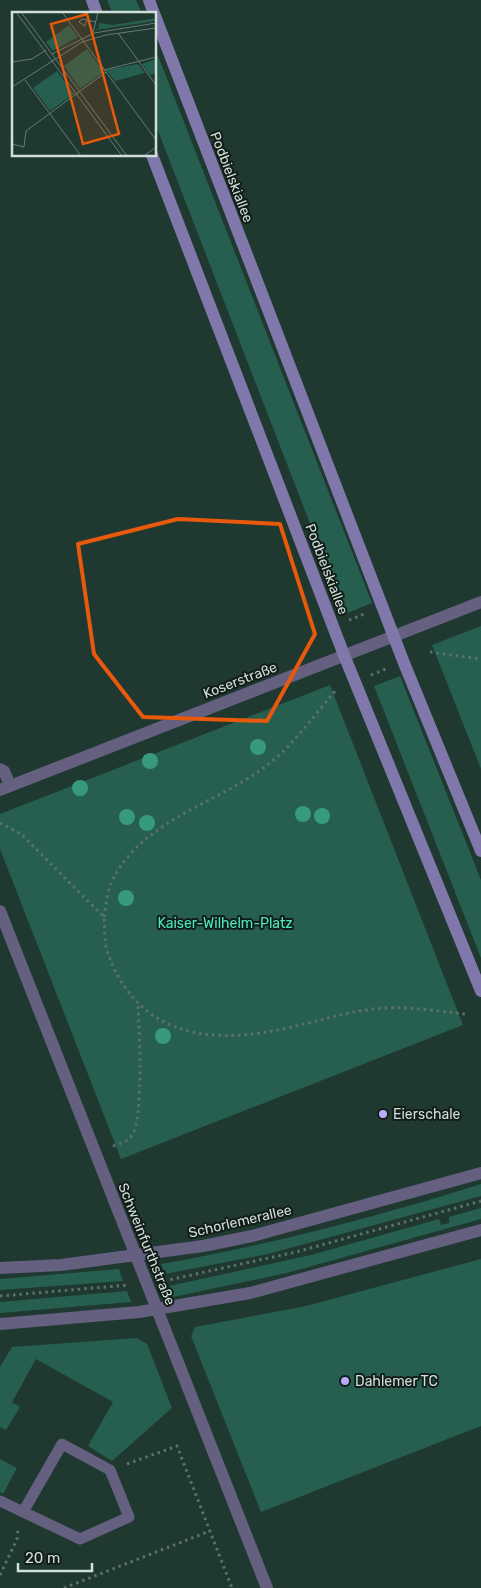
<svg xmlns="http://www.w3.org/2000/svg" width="481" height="1588" font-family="Rubik,sans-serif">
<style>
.green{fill:#265f4f}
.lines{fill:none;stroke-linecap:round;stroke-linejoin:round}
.path{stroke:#5c716a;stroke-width:3;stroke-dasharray:2.5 4;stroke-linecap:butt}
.lane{stroke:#655f80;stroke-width:11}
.street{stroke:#655f80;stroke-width:12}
.secondary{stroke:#8078ab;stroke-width:12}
.tree{fill:#379a7f}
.marked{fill:none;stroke:#e8590c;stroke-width:4;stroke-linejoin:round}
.poi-dot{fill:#b8abf7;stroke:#121d19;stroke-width:2}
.labels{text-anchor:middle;stroke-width:4;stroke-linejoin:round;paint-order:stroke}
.street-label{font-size:14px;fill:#d0dfd9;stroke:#121d19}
.park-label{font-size:14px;fill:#4aeac0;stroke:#121d19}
.poi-label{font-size:14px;fill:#d0dfd9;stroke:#121d19;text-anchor:start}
.inset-road{fill:none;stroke:#667b74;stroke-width:1}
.view{fill:#e8590c;fill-opacity:0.15;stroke:#e8590c;stroke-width:2.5}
.inset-edge{fill:none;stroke:#d0dfd9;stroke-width:2.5}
</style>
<rect width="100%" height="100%" fill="#1f3830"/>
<g class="green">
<polygon points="107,0 136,0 142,14 113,14"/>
<polygon points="155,48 372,603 345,614 155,123"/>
<polygon points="481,626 481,769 432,645"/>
<polygon points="400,676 481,880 481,958 374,686"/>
<polygon points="330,685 463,1025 121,1159 0,849 0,814"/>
<path d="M481 1184V1196L268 1254 165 1274 161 1264C269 1245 376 1217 481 1184Z"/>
<polygon points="481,1208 481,1219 287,1273 173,1297 169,1286 311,1255 439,1219 441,1225 449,1223 449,1217"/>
<polygon points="481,1259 481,1426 261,1512 191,1336 195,1327 306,1306"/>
<polygon points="119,1269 123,1281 0,1290 0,1279"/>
<polygon points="127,1291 131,1302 0,1313 0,1302"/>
<polygon points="136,1338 147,1344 172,1408 112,1461 88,1446 113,1402 36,1359 12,1402 20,1407 6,1430 0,1427 0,1367 12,1347"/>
<polygon points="0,1459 17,1468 3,1494 0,1492"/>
</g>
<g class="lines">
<g class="path">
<polyline points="349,620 367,613"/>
<polyline points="430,652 481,659"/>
<polyline points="371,675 386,669"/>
<path d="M0 823 21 834 104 917C105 927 104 941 107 951 134 1029 198 1045 273 1031 307 1025 339 1013 373 1009 403 1005 435 1011 465 1014"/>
<path d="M104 917C106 906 107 893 111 883 141 819 219 804 270 763 296 742 315 714 337 689"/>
<path d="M113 1146C120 1143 128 1142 132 1135 144 1118 139 1030 138 1005"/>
<polyline points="164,1281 296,1252 481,1201"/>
<polyline points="0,1296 129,1285"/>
<polyline points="127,1464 177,1446 232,1588"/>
<polyline points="0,1575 17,1539 18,1530"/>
<polyline points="64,1588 210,1531"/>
</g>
<polyline class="lane" points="0,1501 80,1539 129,1517 110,1470 62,1444 23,1512"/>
<g class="street">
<polyline points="0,769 4,771 10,785"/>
<polyline points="0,790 481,602"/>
<polyline points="0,911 267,1588"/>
<polyline points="0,1268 61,1265 203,1246 252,1236 481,1173"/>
<polyline points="0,1324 139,1312 250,1293 481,1230"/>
</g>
<g class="secondary">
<polyline points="92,0 97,14"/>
<polyline points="149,0 154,14"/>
<polyline points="155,16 404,663 481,851"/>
<polyline points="152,155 344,655 481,991"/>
</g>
</g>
<g class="tree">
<circle cx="258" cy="747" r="8"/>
<circle cx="150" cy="761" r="8"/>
<circle cx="80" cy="788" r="8"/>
<circle cx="303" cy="814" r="8"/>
<circle cx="322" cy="816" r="8"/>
<circle cx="127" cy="817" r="8"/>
<circle cx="147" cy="823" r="8"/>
<circle cx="126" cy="898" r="8"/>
<circle cx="163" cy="1036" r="8"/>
</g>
<path class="marked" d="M178 519 280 524 315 634 267 721 143 717 94 654 78 544Z"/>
<g class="poi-dot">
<circle cx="383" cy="1114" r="5"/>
<circle cx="345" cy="1381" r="5"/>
</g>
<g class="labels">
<g class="street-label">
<text transform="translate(232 177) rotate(69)" y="5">Podbielskiallee</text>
<text transform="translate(327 569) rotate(69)" y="5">Podbielskiallee</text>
<text transform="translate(240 680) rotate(-21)" y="5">Koserstraße</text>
<text transform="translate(240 1221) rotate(-13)" y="5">Schorlemerallee</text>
<text transform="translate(147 1244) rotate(68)" y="5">Schweinfurthstraße</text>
</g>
<g class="park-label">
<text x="225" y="928">Kaiser-Wilhelm-Platz</text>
</g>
<g class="poi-label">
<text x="393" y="1119">Eierschale</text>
<text x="355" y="1386">Dahlemer TC</text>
</g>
</g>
<g transform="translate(12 12)">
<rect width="144" height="144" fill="#1f3830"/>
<path d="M144 6V9L83 18 87 16V11L101 13ZM57 13 66 25 41 39 34 30ZM75 37 92 60 68 77 52 54ZM144 47V61L138 63 130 52ZM126 52 133 61 103 69 94 58ZM45 59 62 82 38 99 21 76Z" fill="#265f4f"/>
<path class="inset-road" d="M4 0 110 144M9 0 115 144M50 0 144 128M75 8 73 14 67 10 70 7 75 8 84 10M81 21 86 0M106 21 144 73M40 42 82 21 144 11M0 50 20 47 34 38M92 58 144 45M13 68 69 144M0 75 70 30 94 23 144 16M0 132 12 135 14 119 94 60M132 144 144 135"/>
<path class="view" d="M75 2 107 122 71 132 39 12Z"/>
<rect width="144" height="144" class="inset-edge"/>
</g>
<path d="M18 1563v8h74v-8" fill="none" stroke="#d0dfd9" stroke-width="2.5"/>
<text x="25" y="1563" font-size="15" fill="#d0dfd9" stroke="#121d19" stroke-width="4" paint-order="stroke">20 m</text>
</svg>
